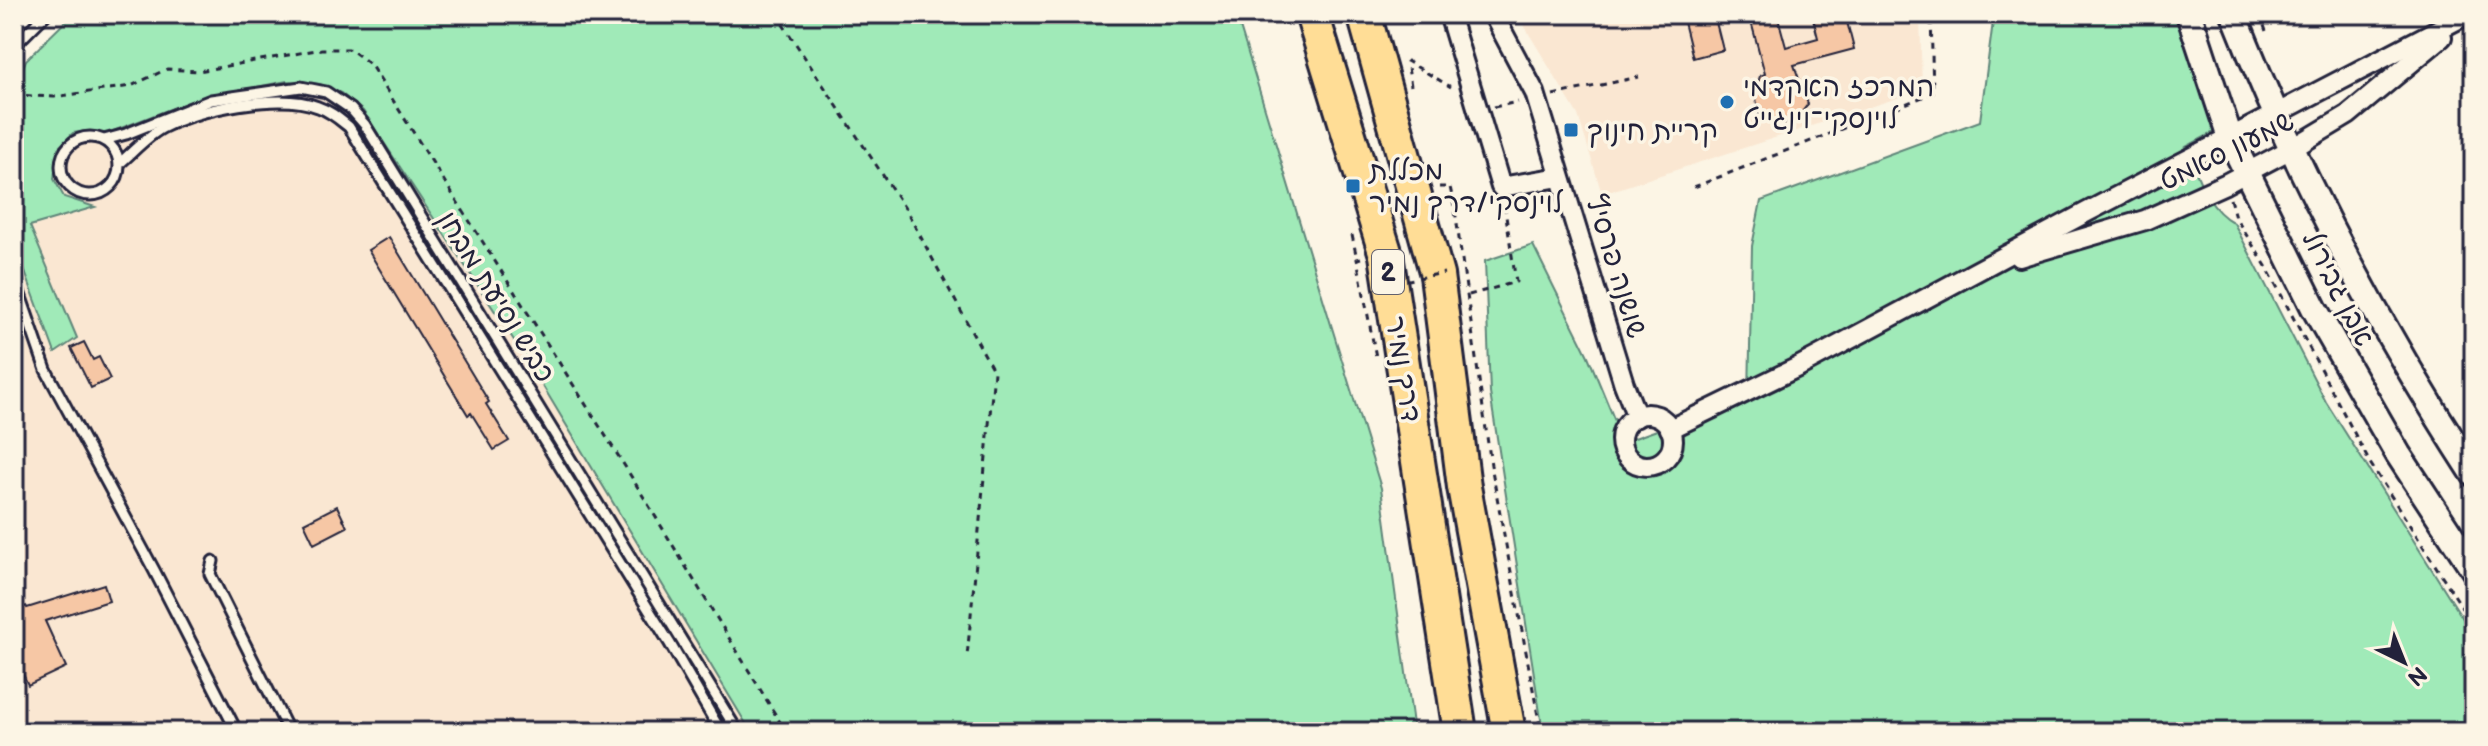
<svg xmlns="http://www.w3.org/2000/svg" width="2488" height="746" font-family="'Balsamiq Sans','Playpen Sans Hebrew',sans-serif">
<style>
.built{fill:#fae7d2}
.green{fill:#a0eab8;stroke:#61867a;stroke-width:2}
.building{fill:#f6c7a5;stroke:#22223b;stroke-width:2}
.lines{fill:none;stroke-linecap:round;stroke-linejoin:round}
.lane-casing{stroke:#22223b;stroke-width:15}
.street-casing{stroke:#22223b;stroke-width:24}
.secondary-casing{stroke:#22223b;stroke-width:30}
.highway-casing{stroke:#22223b;stroke-width:38}
.path{stroke:#22223b;stroke-width:3;stroke-dasharray:6 6;stroke-linecap:butt}
.lane{stroke:#fcf5e5;stroke-width:9}
.street{stroke:#fcf5e5;stroke-width:18}
.secondary{stroke:#fcf5e5;stroke-width:24}
.highway{stroke:#ffdd96;stroke-width:32}
.path-bridge{stroke:#22223b;stroke-width:3;stroke-dasharray:6 6;stroke-linecap:butt}
.poi-dot{fill:#1f6fb2;stroke:#fcf5e5;stroke-width:3}
.labels{text-anchor:middle;stroke-width:7;stroke-linejoin:round;paint-order:stroke}
.shield{fill:#fcf5e5;stroke:#63616e;stroke-width:2}
.shield-label{font-size:26px;font-weight:bold;fill:#22223b}
.poi-label{font-size:28px;fill:#22223b;stroke:#fcf5e5;text-anchor:start}
.street-label{font-size:28px;fill:#22223b;stroke:#fcf5e5}
</style>
<rect width="100%" height="100%" fill="#fcf5e5"/>
<filter id="ink" filterUnits="userSpaceOnUse"><feTurbulence type="fractalNoise" baseFrequency=".0125" numOctaves="2"/><feDisplacementMap in="SourceGraphic" scale="16" xChannelSelector="R" yChannelSelector="G"/><feConvolveMatrix kernelMatrix="1 2 1 2 8 2 1 2 1" color-interpolation-filters="sRGB"/></filter>
<g filter="url(#ink)">
<g class="built">
<polygon points="1517,14 1920,14 1922,90 1602,194 1578,115"/>
<polygon points="287,81 320,84 341,93 363,111 529,363 751,732 14,732 14,231 93,207 63,197 54,179 58,148 73,133 87,131 103,135 196,99"/>
</g>
<g class="green">
<polygon points="73,14 1236,14 1381,488 1414,732 751,732 529,363 363,111 341,93 320,84 287,81 196,99 103,135 87,131 73,133 58,148 54,179 64,197 95,207 30,226 77,338 55,353 14,242 14,90 26,60"/>
<path d="M1994 14H2175L2214 132 2186 147C2198 176 2206 208 2234 223L2326 402 2474 636V732H1543L1490 393 1485 261 1533 245 1588 356 1619 431 1629 440 1749 397 1752 246 1761 201 1980 121Z"/>
</g>
<g class="building">
<polygon points="1682,14 1714,14 1723,50 1693,58"/>
<polygon points="1749,14 1777,14 1786,47 1818,38 1812,14 1845,14 1854,49 1794,65 1808,104 1795,121 1778,125 1759,115 1755,93 1760,76 1765,74"/>
<polygon points="389,237 489,402 486,404 509,441 494,450 471,413 468,415 368,250"/>
<polygon points="84,342 93,360 99,357 110,379 91,388 71,348"/>
<polygon points="337,506 347,527 314,544 304,523"/>
<polygon points="104,584 109,601 45,621 66,667 28,685 14,655 14,612 26,606 27,608"/>
</g>
<g class="lines">
<defs>
<g id="lane">
<polyline points="14,50 20,40 46,14"/>
<circle cx="90" cy="166" r="29"/>
<polyline points="104,140 126,134 211,100 301,87 326,92 351,109 365,125 738,732"/>
<path d="M120 163C133 152 147 136 162 128 198 109 279 92 318 107 330 111 339 119 349 127L669 642 721 732"/>
<polyline points="14,277 46,370 154,570 237,732"/>
<polyline points="213,561 210,574 289,732"/>
</g>
<g id="street">
<polyline points="1449,14 1501,187 1560,177"/>
<polyline points="1493,14 1535,93 1624,384 1637,417"/>
<polyline points="2019,257 2145,220 2225,184 2293,148 2348,115 2442,37"/>
<circle cx="1647" cy="440" r="26"/>
<polyline points="1670,429 1798,367 2087,212 2468,14"/>
</g>
<g id="secondary">
<polyline points="2189,14 2230,138 2314,308 2398,454 2474,570"/>
<path d="M2234 14C2297 175 2380 329 2474 474"/>
</g>
<g id="highway">
<polyline points="1312,14 1386,255 1460,732"/>
<polyline points="1364,14 1437,275 1464,487 1509,732"/>
</g>
</defs>
<use href="#lane" class="lane-casing"/>
<use href="#street" class="street-casing"/>
<use href="#secondary" class="secondary-casing"/>
<use href="#highway" class="highway-casing"/>
<g class="path">
<polyline points="776,14 906,210 994,372 967,657"/>
<polyline points="2260,14 2267,34"/>
<polyline points="1411,86 1407,61 1451,87"/>
<polyline points="14,95 54,97 131,86 167,69 199,71 322,49 350,49 370,64 626,468 786,732"/>
<polyline points="1553,95 1639,77"/>
<polyline points="1494,107 1518,102"/>
<polyline points="1439,187 1450,187 1455,210 1491,465 1541,732"/>
<polyline points="1694,187 1933,93 1931,14"/>
<polyline points="2230,199 2235,217 2266,266 2370,463 2474,626"/>
<polyline points="1352,235 1357,259"/>
<polyline points="1361,258 1357,259 1376,357"/>
<polyline points="1469,295 1516,282 1504,203"/>
</g>
<use href="#lane" class="lane"/>
<use href="#street" class="street"/>
<use href="#secondary" class="secondary"/>
<use href="#highway" class="highway"/>
<polyline class="path-bridge" points="1383,285 1444,273"/>
</g>
</g>
<g class="poi-dot">
<circle cx="1727" cy="102" r="8"/>
<rect x="1563" y="122" width="16" height="16" rx="4"/>
<rect x="1345" y="178" width="16" height="16" rx="4"/>
</g>
<g class="labels">
<rect class="shield" x="1372" y="250" width="32" height="44" rx="6"/>
<g class="shield-label">
<text x="1388" y="281">2</text>
</g>
<g class="poi-label">
<text x="1743" y="96">המרכז האקדמי<tspan x="1743" dy="32">לוינסקי־וינגייט</tspan></text>
<text x="1587" y="140">קריית חינוך</text>
<text x="1369" y="180">מכללת<tspan x="1369" dy="32">לוינסקי/דרך נמיר</tspan></text>
</g>
<g class="street-label">
<text transform="translate(2226 150) rotate(-26)" y="10">שמעון סאמט</text>
<text transform="translate(1617 266) rotate(73)" y="10">שושנה פרסיץ</text>
<text transform="translate(2339 288) rotate(63)" y="10">אבן גבירול</text>
<text transform="translate(497 296) rotate(58)" y="10">כביש נסיעת מבחן</text>
<text transform="translate(1404 369) rotate(81)" y="10">דרך נמיר</text>
</g>
</g>
<rect width="2488" height="746" fill="none" stroke="#fcf5e5" stroke-width="48"/>
<rect x="24" y="24" width="2440" height="698" fill="none" stroke="#22223b" stroke-width="3" filter="url(#ink)"/>
<g transform="translate(2404 662) rotate(137)" stroke="#fcf5e5" stroke-width="6" paint-order="stroke">
<path d="M0-6L14 30L0 20L-14 30Z" fill="#22223b"/>
<text y="-12" font-size="22" font-weight="bold" text-anchor="middle" fill="#22223b">N</text>
</g>
</svg>
